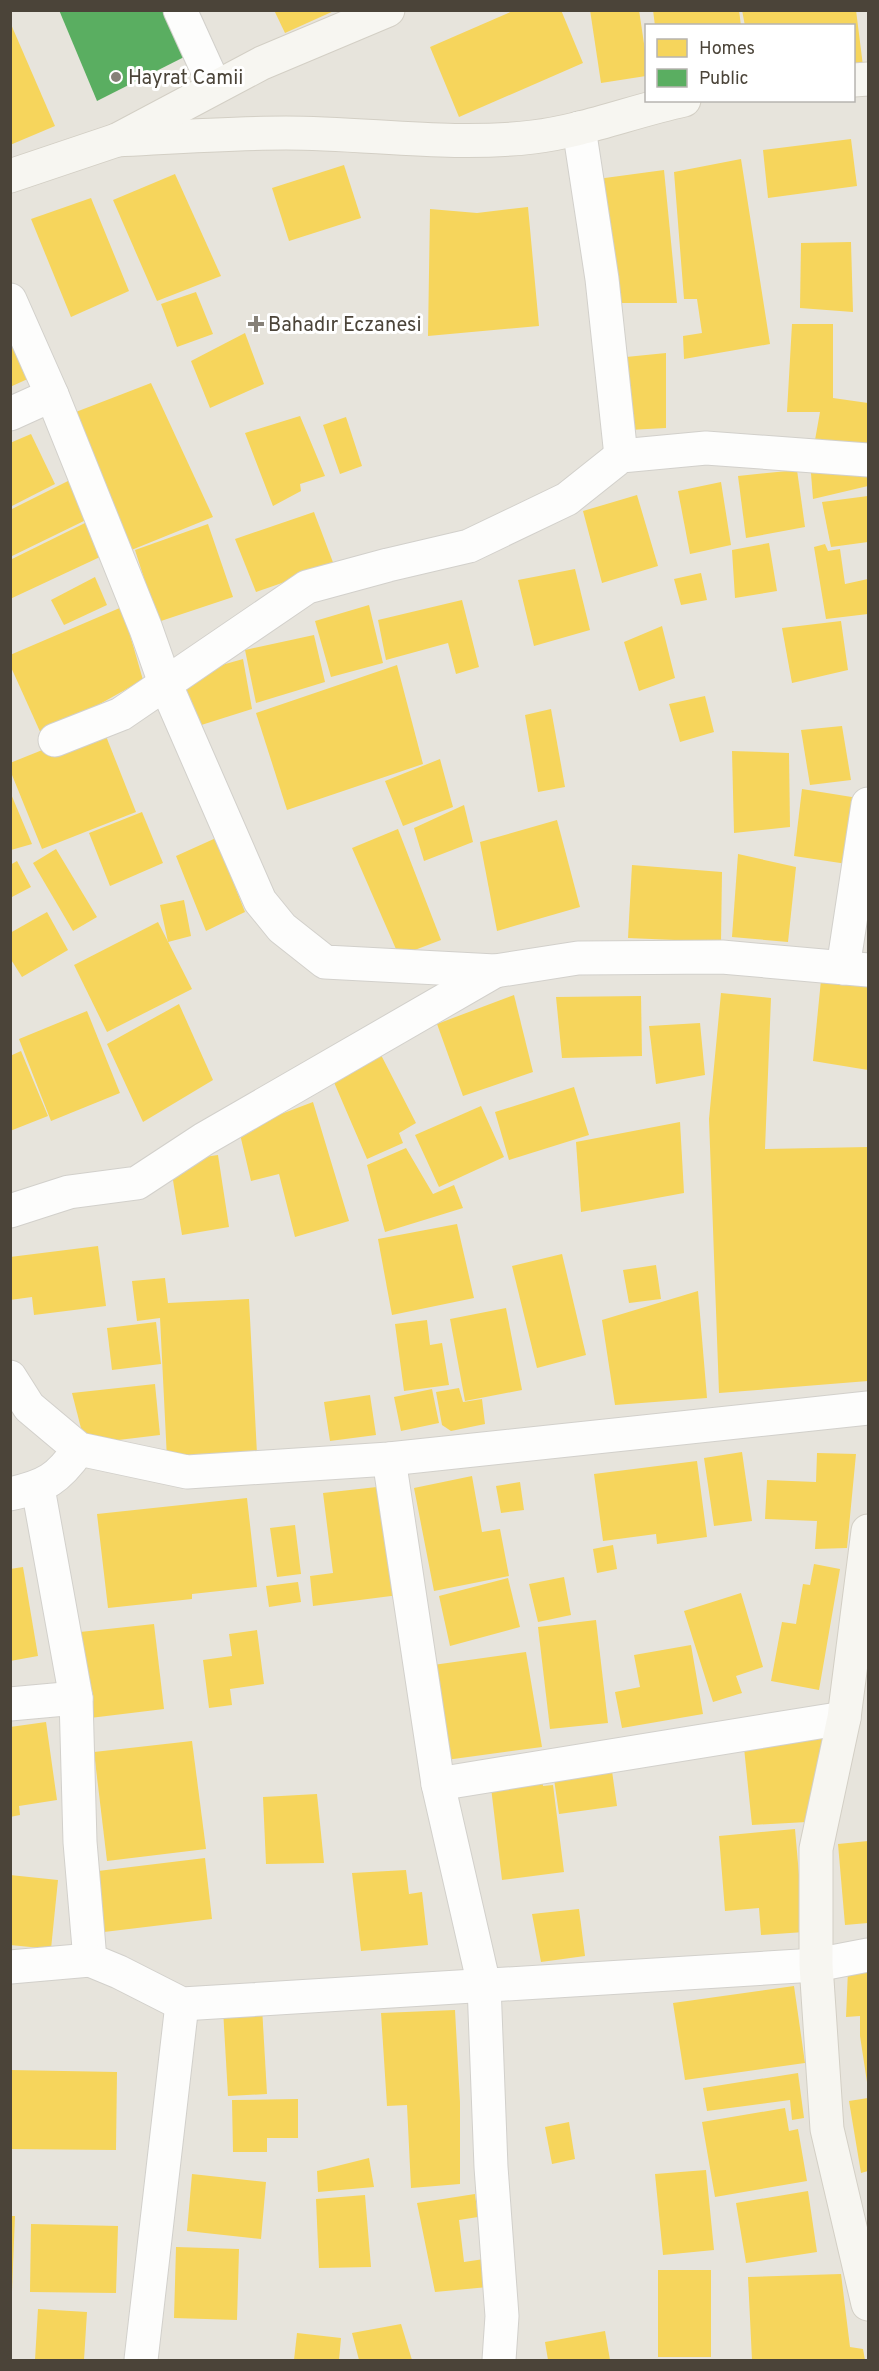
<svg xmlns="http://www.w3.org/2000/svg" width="879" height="2371" font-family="Overpass,sans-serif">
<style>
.residential{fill:#e7e4dc;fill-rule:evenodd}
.homes{fill:#f6d55c}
.public{fill:#5aae61}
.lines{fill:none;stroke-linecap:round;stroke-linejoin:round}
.street-casing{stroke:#d2d0cb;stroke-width:35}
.secondary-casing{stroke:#d3cfc5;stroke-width:35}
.street{stroke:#fdfdfc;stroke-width:33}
.secondary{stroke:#f7f6f1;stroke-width:33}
.poi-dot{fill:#868178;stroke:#fff;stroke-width:2}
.labels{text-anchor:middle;stroke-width:6;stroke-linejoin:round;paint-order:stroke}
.poi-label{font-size:20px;fill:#4b4439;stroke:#fff;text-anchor:start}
</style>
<rect width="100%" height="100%" fill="#f4f2ee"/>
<path class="residential" d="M11 11H868V2360H11ZM646 26H854V100H646Z"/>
<g class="homes">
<polygon points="274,10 336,10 285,33"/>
<polygon points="515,10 561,10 583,63 459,117 430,47"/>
<polygon points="590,10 639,10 646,57 646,76 601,83"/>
<polygon points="653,10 739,10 741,26 655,26"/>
<polygon points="742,10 856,10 863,66 854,67 854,26 745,26"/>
<polygon points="10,22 55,126 10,145"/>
<polygon points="851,139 857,186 768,198 763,150"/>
<polygon points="741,159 770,344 684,359 683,336 702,333 697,299 684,299 674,172"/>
<polygon points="344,165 361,218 289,241 272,188"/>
<polygon points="664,170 677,303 617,303 590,180"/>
<polygon points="175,174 221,276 157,301 113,200"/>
<polygon points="91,198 129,291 71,317 31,219"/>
<polygon points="528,207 539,326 428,336 430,209 477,213"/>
<polygon points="851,242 853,312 800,308 801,243"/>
<polygon points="196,292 213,334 177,347 161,304"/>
<polygon points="792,324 833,324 833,398 868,403 868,448 815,440 820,412 787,412"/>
<polygon points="10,328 32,377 10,387"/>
<polygon points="245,333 264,384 210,408 191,361"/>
<polygon points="666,353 666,428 629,430 626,357"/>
<polygon points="151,383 213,517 124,553 68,415"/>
<polygon points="300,416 325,476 300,484 301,491 273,506 245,433"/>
<polygon points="346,417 362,466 340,474 323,425"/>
<polygon points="31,434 55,484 10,507 10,443"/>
<polygon points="810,461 868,464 868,486 813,499"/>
<polygon points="797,470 805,527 746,538 738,476"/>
<polygon points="72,479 88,519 10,557 10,510"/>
<polygon points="721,482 731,545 690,554 678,491"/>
<polygon points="637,495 658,566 602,583 583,511"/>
<polygon points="868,496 868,542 831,547 822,502"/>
<polygon points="314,512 334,565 256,592 235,539"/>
<polygon points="85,523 100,557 10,599 10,560"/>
<polygon points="208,524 233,597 158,622 135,550"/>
<polygon points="769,543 777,591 735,598 732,550"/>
<polygon points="825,544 828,551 840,549 845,584 868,579 868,614 826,619 814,547"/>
<polygon points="575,569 590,630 534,646 518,580"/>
<polygon points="701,573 707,600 681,605 674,579"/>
<polygon points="95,577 107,605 64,625 51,600"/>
<polygon points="462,600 479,667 456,674 448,643 386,660 378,620"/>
<polygon points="369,605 383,663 331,677 315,621"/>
<polygon points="122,607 143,680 42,736 10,665 10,655"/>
<polygon points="841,621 848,670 792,683 782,628"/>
<polygon points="662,626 675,678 639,691 624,642"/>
<polygon points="314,635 325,682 256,703 245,650"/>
<polygon points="243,659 252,709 195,727 183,676"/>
<polygon points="397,665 423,764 287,810 256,713"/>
<polygon points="705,696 714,732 680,742 669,704"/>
<polygon points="551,709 565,787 538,792 525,715"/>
<polygon points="102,726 136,812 42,849 10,770 10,763"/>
<polygon points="842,726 851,780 810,785 801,730"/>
<polygon points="732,751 789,753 790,827 734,833"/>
<polygon points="440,759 453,807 403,826 385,781"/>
<polygon points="802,789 858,798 847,864 794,856"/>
<polygon points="11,794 32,844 11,850"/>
<polygon points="464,805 473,842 424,861 414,828"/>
<polygon points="142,812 163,863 110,886 89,833"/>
<polygon points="557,820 580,907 497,931 480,842"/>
<polygon points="398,829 441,940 399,956 352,848"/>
<polygon points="216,838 245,912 206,931 176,856"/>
<polygon points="56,849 97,917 73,931 33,863"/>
<polygon points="738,854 796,867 788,942 732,937"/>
<polygon points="17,861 31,887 10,898 10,865"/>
<polygon points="632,865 722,872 721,942 628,938"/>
<polygon points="184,900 191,936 168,942 160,905"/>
<polygon points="47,912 68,950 22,977 10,958 10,933"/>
<polygon points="158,922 192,989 107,1032 74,965"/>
<polygon points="821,980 868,986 868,1070 813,1061"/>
<polygon points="721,993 771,998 765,1149 868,1147 868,1381 719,1393 709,1119"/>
<polygon points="514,995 533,1072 463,1096 437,1024"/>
<polygon points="641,996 642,1056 562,1058 556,997"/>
<polygon points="179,1004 213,1080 143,1122 107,1044"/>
<polygon points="87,1011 120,1093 51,1121 19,1039"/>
<polygon points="700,1023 705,1075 656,1084 649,1026"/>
<polygon points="21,1051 48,1116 10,1131 10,1056"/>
<polygon points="381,1055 416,1123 399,1133 403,1143 367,1159 333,1080"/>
<polygon points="574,1087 589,1135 509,1160 495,1112"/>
<polygon points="313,1102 349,1221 295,1237 279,1174 251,1181 239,1130"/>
<polygon points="481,1106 504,1157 439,1187 415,1135"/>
<polygon points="680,1122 684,1193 581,1212 576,1142"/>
<polygon points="406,1148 433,1194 454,1185 463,1208 385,1232 367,1165"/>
<polygon points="218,1155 229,1227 182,1235 170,1162"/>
<polygon points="457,1224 474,1298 392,1315 378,1239"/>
<polygon points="98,1246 106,1306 34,1315 32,1297 10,1300 10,1257"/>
<polygon points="562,1254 586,1355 537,1368 512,1266"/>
<polygon points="656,1265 661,1299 629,1303 623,1270"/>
<polygon points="165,1278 168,1303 249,1299 257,1454 167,1459 160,1318 137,1321 132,1281"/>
<polygon points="698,1291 707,1398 615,1405 602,1320"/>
<polygon points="506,1308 522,1390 465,1401 450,1319"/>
<polygon points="427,1320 430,1345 442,1343 449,1385 404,1391 395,1324"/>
<polygon points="156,1322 161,1364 112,1370 107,1328"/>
<polygon points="155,1384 160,1435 85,1444 72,1393"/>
<polygon points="459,1388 463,1402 482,1399 485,1424 451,1431 442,1425 436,1392"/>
<polygon points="432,1389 439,1423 401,1431 394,1397"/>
<polygon points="370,1395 376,1435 330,1441 324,1402"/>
<polygon points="742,1452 752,1521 714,1526 704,1458"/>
<polygon points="817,1453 856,1454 847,1548 815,1549 817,1521 765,1519 767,1480 816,1482"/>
<polygon points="697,1461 707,1537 657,1544 656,1534 603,1541 594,1474"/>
<polygon points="472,1476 482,1532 500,1529 509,1576 434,1591 414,1488"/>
<polygon points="520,1482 524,1510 501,1513 496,1486"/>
<polygon points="386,1486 399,1595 313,1606 310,1576 333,1573 323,1493"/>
<polygon points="247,1498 257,1587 192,1594 192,1599 108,1608 97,1514"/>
<polygon points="295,1525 301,1574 277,1577 270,1528"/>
<polygon points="613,1545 617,1569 597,1573 593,1549"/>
<polygon points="814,1564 840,1569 819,1690 771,1681 782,1622 796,1624 803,1584 810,1585"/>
<polygon points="23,1567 38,1656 10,1661 10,1569"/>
<polygon points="564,1577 571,1615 538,1622 529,1584"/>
<polygon points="508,1578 520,1627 450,1646 439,1596"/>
<polygon points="298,1582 301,1602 269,1607 266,1586"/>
<polygon points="741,1593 763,1667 736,1676 742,1693 713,1702 684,1611"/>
<polygon points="596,1620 608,1723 550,1729 538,1627"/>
<polygon points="154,1624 164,1709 90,1718 80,1632"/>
<polygon points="257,1630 264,1684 230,1689 232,1705 209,1708 203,1660 232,1656 229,1634"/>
<polygon points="691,1645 703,1714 622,1728 615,1692 640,1687 634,1655"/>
<polygon points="526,1652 542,1747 446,1760 433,1665"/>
<polygon points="46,1722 57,1800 19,1806 20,1815 10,1817 10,1727"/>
<polygon points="825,1728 807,1822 752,1825 743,1738"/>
<polygon points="192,1741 206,1849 107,1861 94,1752"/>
<polygon points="611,1764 617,1806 559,1814 553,1772"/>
<polygon points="541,1772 543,1786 553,1785 564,1872 502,1880 490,1779"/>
<polygon points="317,1794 324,1863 266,1864 263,1797"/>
<polygon points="795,1829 804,1932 761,1935 759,1908 725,1911 719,1836"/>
<polygon points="868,1841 868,1923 845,1925 838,1844"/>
<polygon points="205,1858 212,1919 104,1932 98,1871"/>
<polygon points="406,1870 409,1894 422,1892 428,1945 361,1951 352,1873"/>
<polygon points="10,1875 58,1880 51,1949 10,1945"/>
<polygon points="579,1909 585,1956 541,1962 532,1914"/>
<polygon points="868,1968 868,2082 867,2082 860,2036 860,2016 846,2017 848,1970"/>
<polygon points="794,1986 805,2063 685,2080 673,2003"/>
<polygon points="262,2007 267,2094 228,2096 223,2009"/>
<polygon points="455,2010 460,2102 460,2184 411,2188 407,2105 387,2106 381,2013"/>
<polygon points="10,2070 117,2072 116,2150 10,2149"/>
<polygon points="798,2073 804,2118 792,2120 790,2100 707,2111 703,2088"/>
<polygon points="868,2098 868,2171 861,2173 849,2101"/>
<polygon points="298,2099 298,2138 267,2138 267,2152 233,2152 232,2100"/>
<polygon points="785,2108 789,2131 798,2129 807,2181 715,2197 702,2122"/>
<polygon points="569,2122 575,2159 552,2164 545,2127"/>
<polygon points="369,2158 374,2187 318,2192 317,2171"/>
<polygon points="706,2170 714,2250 663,2255 655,2174"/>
<polygon points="192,2174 266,2182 261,2239 187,2231"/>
<polygon points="808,2191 817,2252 746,2263 736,2203"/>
<polygon points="475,2194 478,2217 459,2220 464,2262 484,2259 488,2287 435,2292 417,2203"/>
<polygon points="365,2195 371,2267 319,2268 316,2199"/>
<polygon points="10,2216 15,2216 12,2291 10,2291"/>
<polygon points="31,2224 118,2226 116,2293 30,2292"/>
<polygon points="176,2247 239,2249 237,2320 174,2318"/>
<rect x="658" y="2270" width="53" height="87"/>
<polygon points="841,2274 850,2347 863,2349 865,2360 752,2360 748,2277"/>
<polygon points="38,2309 87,2312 84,2360 35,2360"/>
<polygon points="401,2324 412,2360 359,2360 352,2333"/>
<polygon points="605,2331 610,2360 548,2360 545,2342"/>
<polygon points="297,2333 341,2338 339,2360 294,2360"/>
</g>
<polygon class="public" points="59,10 172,10 192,53 97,101"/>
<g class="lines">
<defs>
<g id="street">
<polyline points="180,10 215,87"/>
<polyline points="579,128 602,279 621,456"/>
<polyline points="10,300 52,395 146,629 165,683 260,901 282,928 325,962 495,971 578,958 722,957 868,970"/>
<polyline points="10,414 52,395"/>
<polyline points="55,740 121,714 307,587 388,565 469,546 567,499 621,456 706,448 868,460"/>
<polyline points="843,968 868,804"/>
<polyline points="10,1211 69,1192 137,1183 204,1139 495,971"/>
<polyline points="10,1377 29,1407 79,1449 187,1472 389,1459 868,1408"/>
<polyline points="389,1459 438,1784 484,1985 491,2167 502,2316 499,2360"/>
<polyline points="38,1488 76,1698 80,1842 90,1960 119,1972 182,2004 816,1965 868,1955"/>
<path d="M10 1494C46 1486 58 1479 79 1449"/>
<polyline points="10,1704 76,1698"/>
<polyline points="438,1784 844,1718"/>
<polyline points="10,1967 90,1960"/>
<polyline points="141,2360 182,2004"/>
</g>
<g id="secondary">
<polyline points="854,80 868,79"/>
<path d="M117 140C174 137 230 133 286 133 369 133 450 147 533 137 584 131 633 111 684 100"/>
<polyline points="10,176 117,140 262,63 388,10"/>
<polyline points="868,1531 844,1718 816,1849 816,1965 827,2129 868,2304"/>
</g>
</defs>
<use href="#street" class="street-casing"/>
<use href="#secondary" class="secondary-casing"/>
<use href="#street" class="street"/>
<use href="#secondary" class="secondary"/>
</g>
<g class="poi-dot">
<circle cx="116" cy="77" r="6"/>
<path d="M253 315h6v6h6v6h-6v6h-6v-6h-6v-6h6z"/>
</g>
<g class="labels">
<g class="poi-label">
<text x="128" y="84">Hayrat Camii</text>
<text x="268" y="331">Bahadır Eczanesi</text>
</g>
</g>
<rect width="879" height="2371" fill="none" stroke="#4b4439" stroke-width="24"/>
<rect x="645" y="24" width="210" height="78" fill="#ffffff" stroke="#b7b4b0" stroke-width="1.5"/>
<rect x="657" y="39" width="30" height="18" fill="#f6d55c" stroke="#b7b4b0" stroke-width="1.5"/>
<text x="699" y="54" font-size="18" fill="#4b4439">Homes</text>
<rect x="657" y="69" width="30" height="18" fill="#5aae61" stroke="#b7b4b0" stroke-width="1.5"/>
<text x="699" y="84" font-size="18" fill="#4b4439">Public</text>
</svg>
